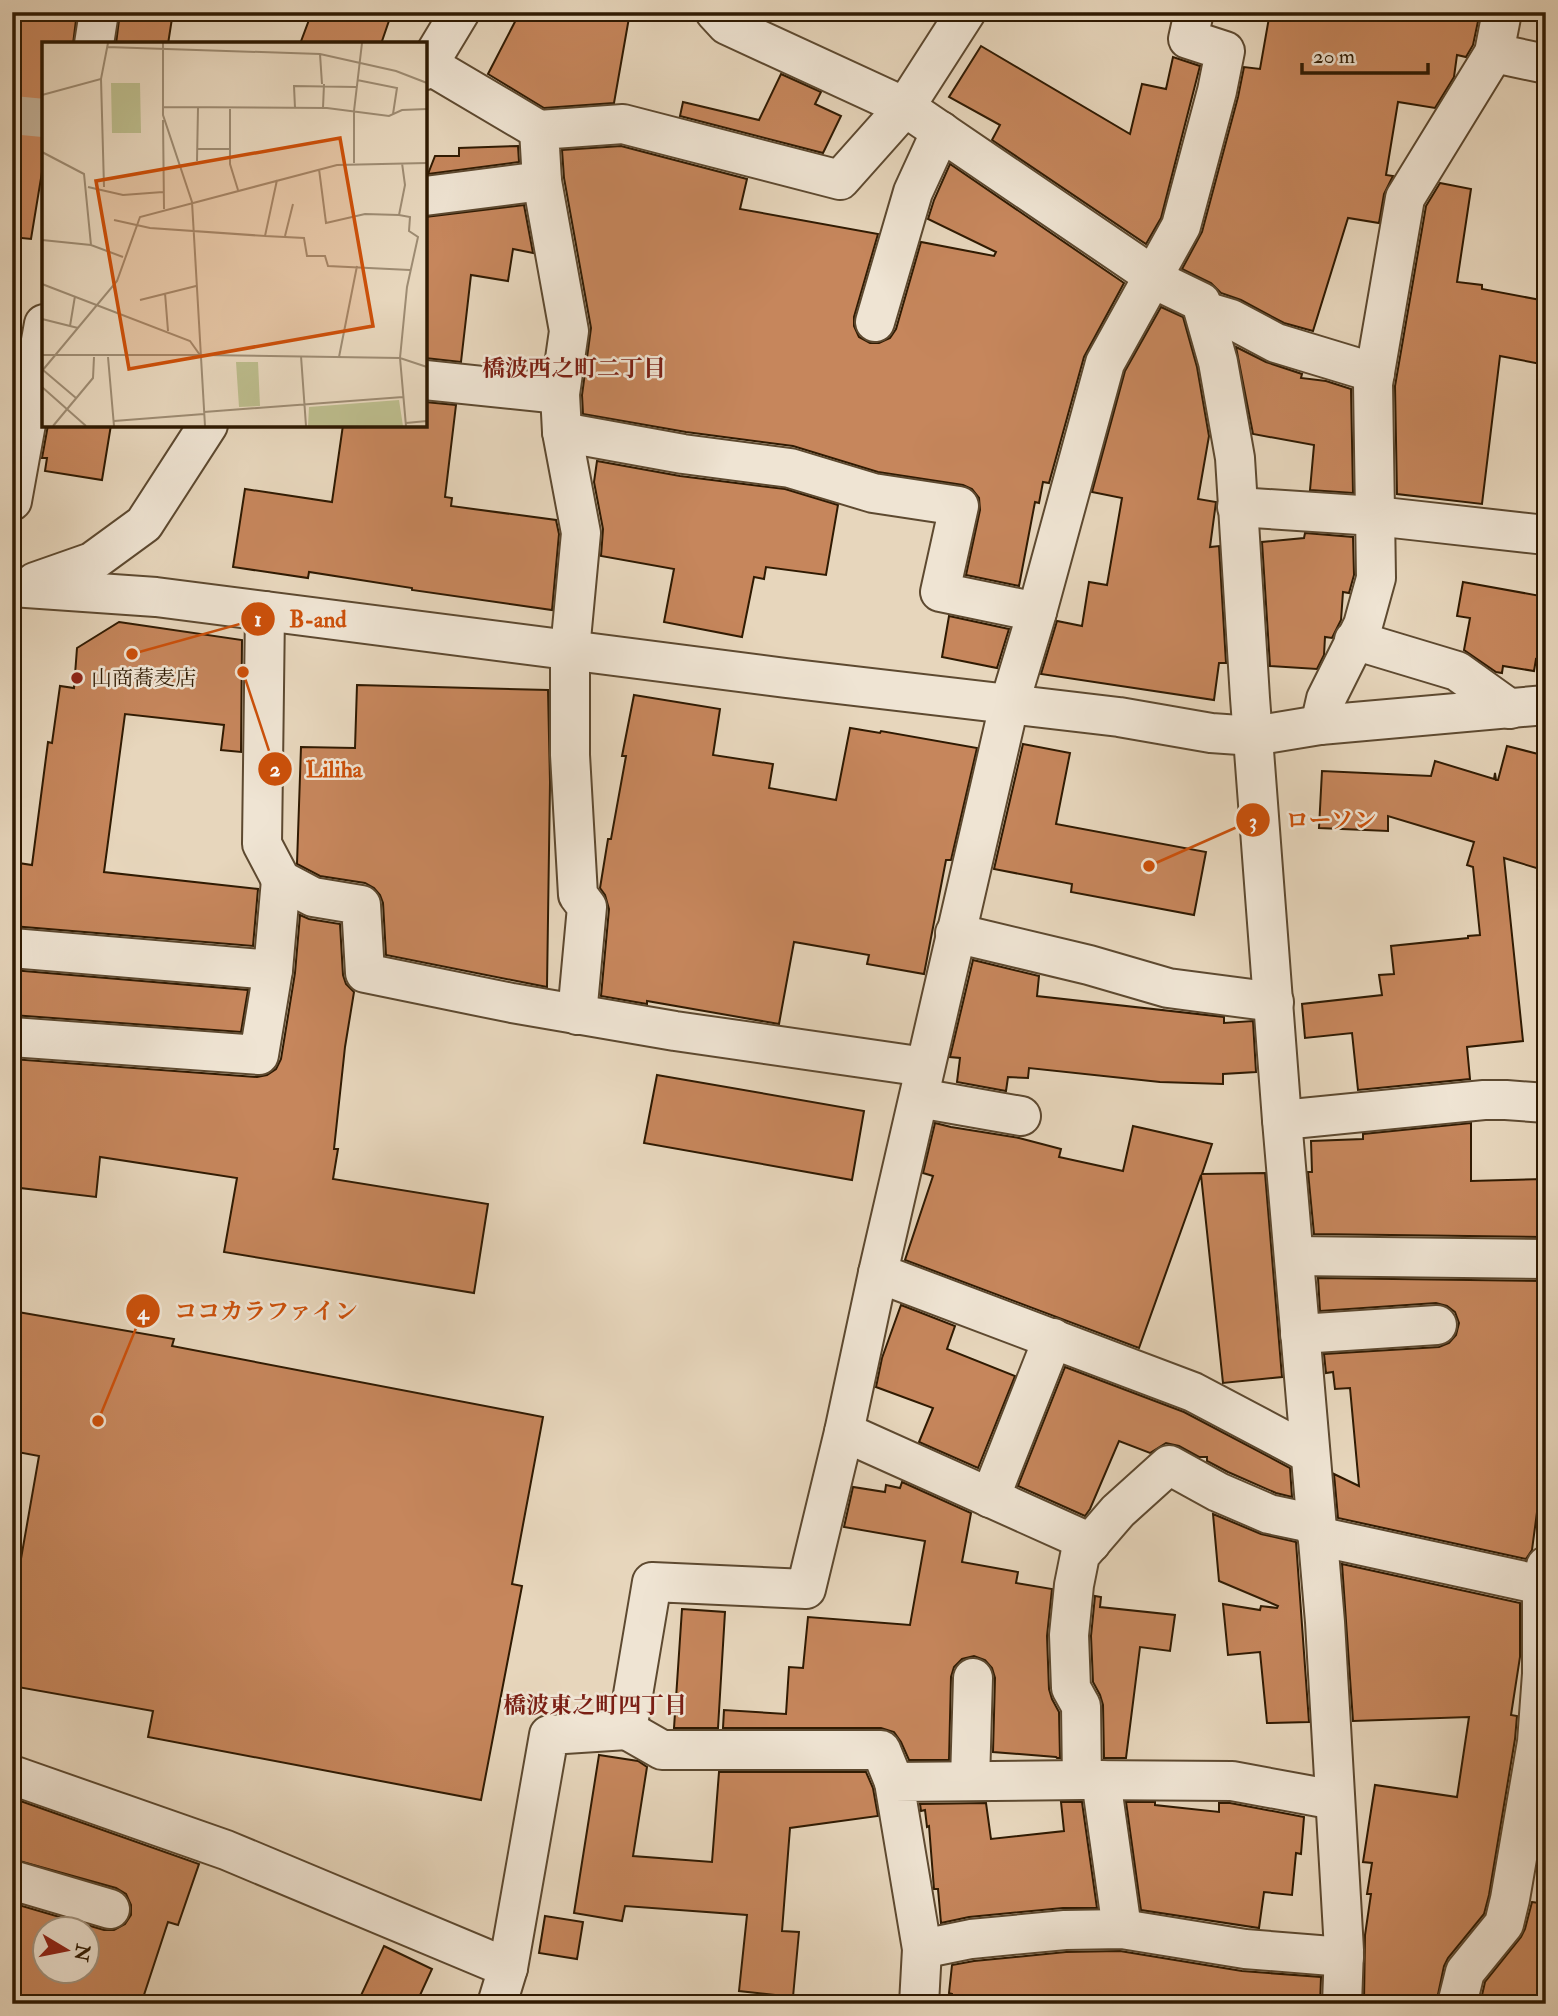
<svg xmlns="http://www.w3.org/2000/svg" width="1558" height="2016" font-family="'IM FELL Double Pica','Noto Serif JP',serif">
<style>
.building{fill:#c6865c;stroke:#2f1a02;stroke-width:2;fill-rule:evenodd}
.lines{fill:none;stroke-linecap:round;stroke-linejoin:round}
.minor-tunnel{stroke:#c2b097;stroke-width:38;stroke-dasharray:38 19;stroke-linecap:butt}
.minor-casing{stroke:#5d4930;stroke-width:42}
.minor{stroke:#efe4d3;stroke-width:38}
.poi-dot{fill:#8f2418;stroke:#efe4d3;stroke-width:2.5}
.labels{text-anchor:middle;stroke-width:5;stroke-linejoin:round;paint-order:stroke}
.poi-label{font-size:21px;fill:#2f1a02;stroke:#efe4d3;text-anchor:start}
.neighbourhood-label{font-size:23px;font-weight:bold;fill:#7a1f14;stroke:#efe4d3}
.inset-road{fill:none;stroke:#9d8b72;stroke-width:2}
.view{fill:#cc500a;fill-opacity:0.15;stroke:#cc500a;stroke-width:3.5}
.inset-edge{fill:none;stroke:#2f1a02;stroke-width:3.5}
.leader{fill:none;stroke:#cc500a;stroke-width:2.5}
.callout-dot{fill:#cc500a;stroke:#efe4d3;stroke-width:2.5}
.mark-label{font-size:21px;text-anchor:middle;font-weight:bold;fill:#fff}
.callout-label{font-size:23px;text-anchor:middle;font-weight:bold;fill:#cc500a;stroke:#efe4d3;stroke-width:5;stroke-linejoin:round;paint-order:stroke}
</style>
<rect width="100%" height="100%" fill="#e7d6bc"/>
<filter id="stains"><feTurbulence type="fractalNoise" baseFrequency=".00286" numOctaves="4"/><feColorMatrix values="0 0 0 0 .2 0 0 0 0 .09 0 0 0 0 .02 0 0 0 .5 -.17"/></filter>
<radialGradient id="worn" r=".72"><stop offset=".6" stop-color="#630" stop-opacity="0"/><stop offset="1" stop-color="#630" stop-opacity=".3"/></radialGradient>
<g class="building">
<polygon points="12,12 77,12 73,44 44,44 44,160 31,239 12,237"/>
<polygon points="120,12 173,12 168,44 116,44"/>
<polygon points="312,12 392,12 381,44 300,44"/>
<polygon points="520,12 630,12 614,103 544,108 488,74"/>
<polygon points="1270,12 1480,12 1473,45 1466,57 1457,55 1454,77 1435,108 1398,102 1386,175 1393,176 1384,194 1379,223 1348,218 1313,331 1284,323 1241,300 1221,293 1211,283 1182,269 1202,232 1238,97 1244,67 1260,69"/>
<polygon points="981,46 1130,134 1142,84 1166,89 1173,57 1200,66 1161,218 1146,244 992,140 1000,125 949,97"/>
<polygon points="781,74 821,92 815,104 841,116 823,153 680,116 683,102 759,120"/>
<polygon points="518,146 519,162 428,174 435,156 459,156 459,148"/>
<polygon points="621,146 747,179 740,209 878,234 854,317 854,326 859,337 870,343 879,343 890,338 896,329 921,242 994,256 996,252 928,219 934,200 950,164 1124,283 1084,357 1049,483 1043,482 1039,503 1035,502 1019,586 966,575 980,510 979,498 972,489 963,485 878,472 793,446 686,432 583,414 582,395 591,328 564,178 562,150"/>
<polygon points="1440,183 1471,189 1457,282 1482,285 1482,289 1546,301 1546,365 1500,356 1482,504 1397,494 1395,386 1426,206"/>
<polygon points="524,205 533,253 513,249 508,281 471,275 461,362 425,358 425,217"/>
<polygon points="1161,307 1183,317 1197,367 1209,436 1198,499 1216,502 1210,547 1219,546 1226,663 1219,663 1214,700 1041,674 1057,621 1082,626 1089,582 1107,585 1122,498 1092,492 1125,371"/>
<polygon points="1236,347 1266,362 1302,374 1301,378 1326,381 1351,389 1353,493 1310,490 1314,445 1253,434"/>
<polygon points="425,402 456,405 445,497 452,498 451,506 556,520 559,534 552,610 412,590 412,588 309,572 308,578 233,567 245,489 332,502 343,425 425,425"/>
<polygon points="48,425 111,425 102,480 45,471 47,458 42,458"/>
<polygon points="597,461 680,476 785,489 838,505 826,575 766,567 764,579 754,577 742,637 664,622 674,569 601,556 603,529 594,482"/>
<polygon points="1305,533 1353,537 1354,575 1349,593 1343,592 1341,620 1332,638 1325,637 1324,655 1317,669 1270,666 1262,542 1304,538"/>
<polygon points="1463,582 1546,597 1546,661 1536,659 1534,671 1503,666 1502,673 1496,672 1464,650 1470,618 1457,616"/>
<polygon points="949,616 1009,629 997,668 942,657"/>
<polygon points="119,622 242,640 241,752 221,750 224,725 125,714 104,872 258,889 253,946 12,926 12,862 32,865 48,742 52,743 60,686 74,688 77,648"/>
<polygon points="357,685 548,690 550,782 547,987 386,955 383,903 380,895 374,888 365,883 320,876 297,864 301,747 355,748"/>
<polygon points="634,695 720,709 713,755 773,764 769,788 836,800 850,728 880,733 881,731 977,748 951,860 946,860 924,974 867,964 869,955 794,942 779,1024 647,1001 647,1004 601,996 609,909 605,895 600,888 608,839 611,839 626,756 622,756"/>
<polygon points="1023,744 1070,753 1056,824 1206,852 1194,915 1071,892 1072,884 994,869"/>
<polygon points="1507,746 1546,756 1546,871 1504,858 1523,1041 1467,1047 1470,1079 1358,1090 1352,1033 1305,1038 1302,1004 1382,995 1379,975 1394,974 1391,946 1468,938 1468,936 1480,935 1473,867 1467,865 1474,842 1388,816 1388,831 1319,828 1322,771 1431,776 1435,761 1494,779 1495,773 1496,780 1498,780"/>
<polygon points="300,915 309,919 340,924 343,975 346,984 354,992 345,1047 334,1149 338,1149 333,1179 488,1204 474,1293 224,1252 237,1178 100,1157 96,1197 12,1187 12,1059 257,1077 267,1075 276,1069 281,1059 295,973"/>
<polygon points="973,960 1039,976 1037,996 1224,1017 1224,1023 1253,1021 1256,1072 1223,1074 1223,1084 1160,1082 1029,1068 1028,1078 1008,1077 1006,1091 957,1082 960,1058 950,1057"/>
<polygon points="12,970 248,990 241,1032 12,1015"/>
<polygon points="657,1075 864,1111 852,1180 644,1143"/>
<polygon points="935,1123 951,1127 1019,1138 1061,1149 1059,1157 1123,1171 1133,1126 1212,1144 1202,1174 1265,1173 1282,1377 1223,1383 1201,1175 1139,1348 905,1260 933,1176 923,1173"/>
<polygon points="1471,1123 1471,1181 1544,1179 1546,1237 1314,1234 1308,1172 1312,1172 1311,1141 1363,1139 1363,1134"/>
<polygon points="1318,1278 1546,1281 1546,1475 1543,1497 1539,1497 1532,1550 1526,1559 1338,1518 1334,1474 1359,1486 1350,1388 1335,1389 1333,1372 1326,1373 1324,1354 1439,1347 1449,1343 1456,1335 1459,1323 1455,1312 1447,1306 1436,1303 1320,1311"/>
<polygon points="901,1305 955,1326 947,1349 1015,1376 978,1468 919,1442 933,1408 876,1387 882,1358"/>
<polygon points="18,1312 174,1339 172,1346 543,1417 512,1584 522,1586 481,1800 148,1737 153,1711 12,1686 12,1610 39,1456 12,1451 12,1346"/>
<polygon points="1065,1367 1184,1412 1290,1468 1292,1497 1276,1493 1228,1472 1207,1461 1207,1457 1199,1457 1179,1446 1166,1443 1150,1453 1119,1441 1090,1509 1085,1516 1018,1486"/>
<polygon points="902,1482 971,1513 962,1562 1018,1572 1016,1583 1052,1589 1047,1636 1049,1689 1052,1699 1059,1712 1060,1758 1057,1758 1056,1757 993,1752 995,1678 992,1668 985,1660 974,1656 962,1659 954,1667 951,1677 949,1760 909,1760 901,1742 894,1732 881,1728 723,1728 724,1710 786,1714 789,1667 803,1668 808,1617 910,1625 925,1541 844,1527 853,1487 885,1492 886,1485 900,1488"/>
<polygon points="1213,1514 1261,1534 1296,1542 1309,1722 1267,1723 1260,1652 1228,1655 1223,1604 1260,1610 1261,1606 1277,1608 1278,1606 1219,1581"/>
<polygon points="1342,1564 1520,1603 1520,1657 1511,1715 1517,1716 1515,1739 1489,1895 1484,1914 1448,1958 1444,1966 1436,2004 1386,2004 1364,2001 1365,1935 1371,1894 1367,1894 1372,1863 1363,1862 1375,1785 1457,1797 1469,1717 1353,1721"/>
<polygon points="1095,1596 1101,1597 1100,1607 1175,1615 1170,1651 1140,1647 1126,1758 1104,1758 1103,1705 1100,1695 1093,1682 1091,1636"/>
<polygon points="682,1609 725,1612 718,1728 674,1728"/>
<polygon points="599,1755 638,1761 647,1767 633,1856 712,1862 719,1772 866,1772 873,1788 878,1816 790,1828 782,1931 799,1932 793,1997 739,1991 747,1915 625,1906 622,1921 574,1913"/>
<path d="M12 1798 199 1864 178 1925 168 1922 141 2004H12V1903L104 1930H114L125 1924 131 1915V1905L126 1894 116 1888 12 1859ZM46 1928H88V1970H46Z"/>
<polygon points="1061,1802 1082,1802 1097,1908 1063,1908 969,1917 941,1923 938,1889 934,1889 929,1826 927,1827 925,1810 921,1811 920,1804 986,1803 991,1839 1064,1831"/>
<polygon points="1126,1802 1155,1802 1155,1805 1219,1812 1219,1803 1230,1803 1304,1817 1301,1854 1296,1853 1292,1895 1264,1892 1259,1928 1141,1910"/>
<polygon points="1532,1902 1546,1904 1546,2004 1480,2004 1485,1982 1521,1937 1525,1929"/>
<polygon points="545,1916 583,1922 577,1959 539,1953"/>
<polygon points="384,1946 432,1969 416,2004 357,2004"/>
<polygon points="1120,1951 1242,1971 1321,1977 1320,2004 951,2004 952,1994 949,1993 952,1965 974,1961 1066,1952"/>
</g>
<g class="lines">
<polyline class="minor-tunnel" points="12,115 44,118"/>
<defs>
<g id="minor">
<polyline points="715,12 727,25 905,107 1168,286 1201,302 1218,362 1235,458 1250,698 1282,1120 1325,1622 1344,1950 1342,2004"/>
<polyline points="1194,12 1188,39 1225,51 1217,91 1181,226 1105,363 1037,612 1009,705 878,1273 1193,1392 1310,1454"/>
<polyline points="94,44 99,12"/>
<polyline points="1494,53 1546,64"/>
<polyline points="429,65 539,130"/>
<polyline points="425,70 460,12"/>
<polyline points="425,196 542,181"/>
<polyline points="1204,311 1231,319 1276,343 1375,373"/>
<polyline points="875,322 913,192 941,131"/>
<polyline points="425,380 560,394"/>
<polyline points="562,432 683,454 790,468 873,493 959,506 940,592 1037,612"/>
<polyline points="12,501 44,324"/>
<polyline points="1237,507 1375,516 1546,535"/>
<polyline points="35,582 92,562 144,524 208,425"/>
<polyline points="12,587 156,597 786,678 1119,717 1211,733 1254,736 1320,725 1546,705"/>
<polyline points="265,611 262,844 281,880 313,897 361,905 365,973 512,1003 675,1031 925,1067"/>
<polyline points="1354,640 1457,671 1510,709"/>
<polyline points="1320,725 1326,699 1363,625 1376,578 1373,384 1405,198 1494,53 1502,12"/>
<polyline points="955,933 1089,965 1168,988 1274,1002"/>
<polyline points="12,948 273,970"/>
<polyline points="577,1015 587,907 578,895 570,755 570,650 581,533 562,432 560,394 569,331 542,181 539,130 623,124 840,180 905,107 966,12"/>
<polyline points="12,1037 259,1055 273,970 281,880"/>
<polyline points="919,1098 1021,1116"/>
<polyline points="1282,1120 1484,1100 1506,1100 1546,1103"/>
<polyline points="1294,1256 1546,1259"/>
<polyline points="1300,1334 1437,1325"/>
<polyline points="844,1432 1091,1543"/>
<polyline points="990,1498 1053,1338"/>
<polyline points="1317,1536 1542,1585"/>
<polyline points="627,1730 662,1750 881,1750 894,1782"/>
<polyline points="12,1775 226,1850 508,1968"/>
<polyline points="1082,1780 1081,1706 1071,1688 1069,1635 1074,1585 1080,1555 1118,1511 1169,1465 1218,1492 1269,1514 1316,1524"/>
<polyline points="1101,1780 1122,1929"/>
<polyline points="970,1781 973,1678"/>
<polyline points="12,1880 110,1909"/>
<polyline points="922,1949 971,1939 1065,1930 1122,1929 1245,1949 1344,1957"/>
<polyline points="497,2004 508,1968 549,1735 627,1730 652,1582 806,1589 844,1432 878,1273"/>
<polyline points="919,2004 922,1949 894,1782 1082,1780 1232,1781 1335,1800"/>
<polyline points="1457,2004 1465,1972 1504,1924 1510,1899 1537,1742 1542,1674 1542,1585 1546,1566"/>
</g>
</defs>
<use href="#minor" class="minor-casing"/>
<use href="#minor" class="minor"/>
</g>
<circle class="poi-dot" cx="77" cy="678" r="7"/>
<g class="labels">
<g class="poi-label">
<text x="91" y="685">山商蕎麦店</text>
</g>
<g class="neighbourhood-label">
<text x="574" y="376">橋波西之町二丁目</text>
<text x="595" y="1713">橋波東之町四丁目</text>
</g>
</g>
<g transform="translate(42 42)">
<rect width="385" height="385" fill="#e7d6bc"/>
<path d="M69 41H98L99 91H70ZM194 320H216L218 364 197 365ZM357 358 361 384H266L267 365Z" fill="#bcbc8c"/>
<path class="inset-road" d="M121 1V73L150 160 163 384M65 5 278 12 354 29 385 41M278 12 280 42M59 37 62 145M315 38 355 46 351 72M0 53 59 37 66 1M121 65 285 66 347 74 360 68 385 67M253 66 252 44 314 45M281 66 282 42M188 67V122L196 148M121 78 122 167M155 107H189M0 110 42 132 49 203M155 119 156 66M312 121V69L320 1M277 127 284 181 323 172 357 173 368 175 367 189 376 195 365 245 358 316 364 384M46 145 81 153 121 150M357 173 363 143 360 121M72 178 108 186 223 194 235 138M223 194 262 196 265 214H283L286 224 368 228M243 194 251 162M0 198 49 203 81 215M0 242 148 299 158 313 358 316 385 325M123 251 126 289M98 258 154 244M0 277 36 286M28 284 33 254M0 313H158M259 314 264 384M66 315 72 384M297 315 315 224M1 328 34 356M0 329 75 239 98 175 295 123 385 121M0 345 44 384M162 370 361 355M72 379 162 372M364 381 385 379M11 384 51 336 52 315"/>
<path class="view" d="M298 96 331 284 87 327 54 139Z"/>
<rect width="385" height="385" class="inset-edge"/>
</g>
<path class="leader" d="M132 654L258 619M243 672L275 769M1149 866L1253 820M98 1421L143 1311"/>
<g class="callout-dot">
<circle cx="132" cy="654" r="7"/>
<circle cx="243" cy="672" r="7"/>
<circle cx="1149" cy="866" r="7"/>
<circle cx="98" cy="1421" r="7"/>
<circle cx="258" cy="619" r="18"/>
<circle cx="275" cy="769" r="18"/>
<circle cx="1253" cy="820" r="18"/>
<circle cx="143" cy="1311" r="18"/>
</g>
<g class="mark-label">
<text x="258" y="626">1</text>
<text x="275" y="776">2</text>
<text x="1253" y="828">3</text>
<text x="143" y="1319">4</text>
</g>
<g class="callout-label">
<text x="318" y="627">B-and</text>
<text x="334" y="777">Liliha</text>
<text x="1331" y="828">ローソン</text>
<text x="266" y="1319">ココカラファイン</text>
</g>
<rect width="1558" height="2016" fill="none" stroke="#e7d6bc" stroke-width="42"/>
<rect x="14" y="14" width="1530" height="1988" fill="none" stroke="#2f1a02" stroke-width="3.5"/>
<rect x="21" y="21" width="1516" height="1974" fill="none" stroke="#2f1a02" stroke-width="2"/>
<g transform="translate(66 1950) rotate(100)"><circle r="33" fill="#efe4d3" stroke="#a2937f" stroke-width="2"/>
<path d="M0-5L12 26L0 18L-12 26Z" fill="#8f2418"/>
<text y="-10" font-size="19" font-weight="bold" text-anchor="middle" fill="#2f1a02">N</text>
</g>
<path d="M1302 63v10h126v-10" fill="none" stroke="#2f1a02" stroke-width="3.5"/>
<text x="1313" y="63" font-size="21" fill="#2f1a02" stroke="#efe4d3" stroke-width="5" paint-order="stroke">20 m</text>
<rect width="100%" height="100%" filter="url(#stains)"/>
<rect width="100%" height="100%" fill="url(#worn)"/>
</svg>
